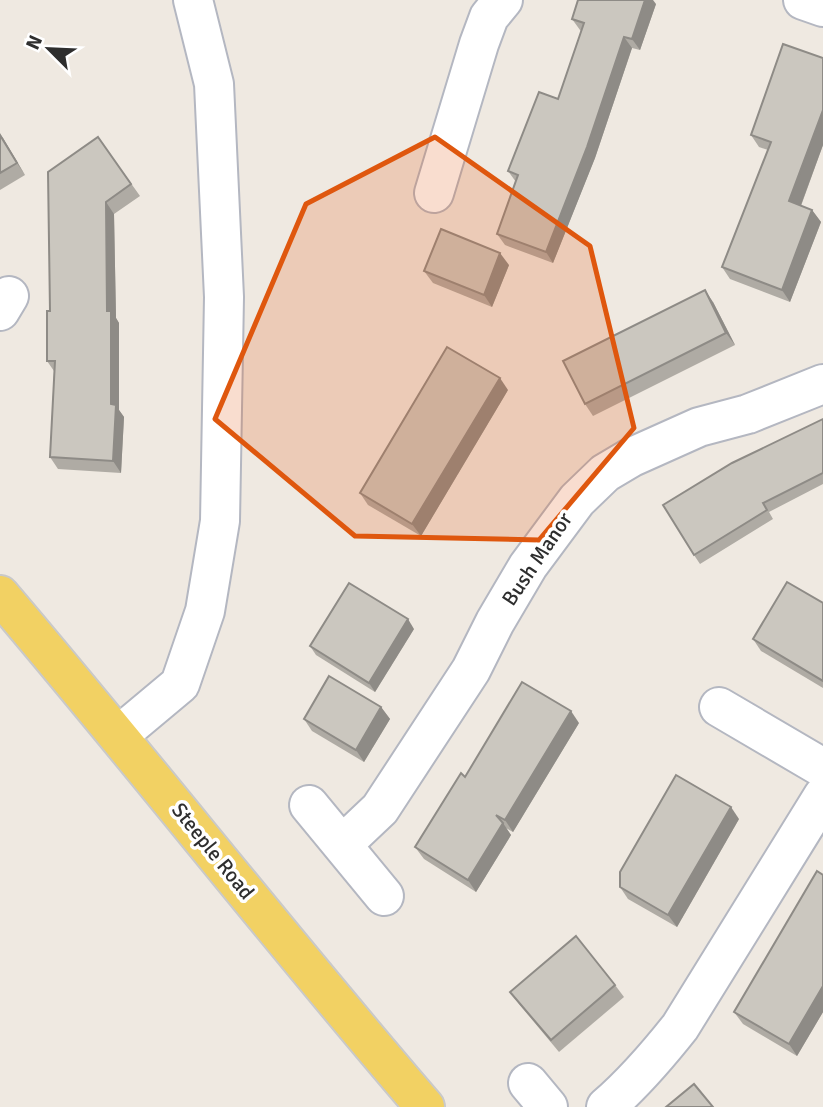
<svg xmlns="http://www.w3.org/2000/svg" width="823" height="1107" font-family="Signika,sans-serif">
<style>
.lines{fill:none;stroke-linecap:round;stroke-linejoin:round}
.minor-casing{stroke:#b4b7c1;stroke-width:42}
.major-casing{stroke:#c9c9c9;stroke-width:42}
.minor{stroke:#fff;stroke-width:38}
.major{stroke:#f2d163;stroke-width:38}
.wall{fill:#afaba4}
.shaded-wall{fill:#8e8b86}
.building{fill:#cbc7bf;stroke:#8e8b86;stroke-width:2}
.marked{fill:#df570e;fill-opacity:0.2;stroke:#df570e;stroke-width:5;stroke-linejoin:round}
.labels{text-anchor:middle;stroke-width:7;stroke-linejoin:round;paint-order:stroke}
.street-label{font-size:21px;fill:#2e2e2e;stroke:#fff}
</style>
<rect width="100%" height="100%" fill="#efe9e1"/>
<g class="lines">
<defs>
<g id="minor">
<polyline points="803,0 823,7"/>
<polyline points="434,193 479,44 489,17 503,0"/>
<polyline points="0,311 9,296"/>
<polyline points="719,707 823,768"/>
<polyline points="119,735 180,684 205,611 220,521 224,297 214,84 193,0"/>
<polyline points="309,805 384,896"/>
<polyline points="343,844 380,809 471,670 495,622 528,566 577,500 605,473 632,457 699,427 748,414 823,384"/>
<polyline points="528,1083 548,1107"/>
<path d="M606 1107C634 1083 657 1056 680 1027L823 796"/>
</g>
<path id="major" d="M0 595C144 764 280 939 425 1107"/>
</defs>
<use href="#minor" class="minor-casing"/>
<use href="#major" class="major-casing"/>
<use href="#minor" class="minor"/>
<use href="#major" class="major"/>
</g>
<g class="wall">
<polygon points="656,4 640,50 632,48 595,158 553,263 505,245 497,234 516,182 508,171 558,99 581,31 580,30 572,19"/>
<polygon points="823,58 823,145 801,206 812,210 821,222 790,302 730,279 722,267 768,150 759,147 751,135"/>
<polygon points="0,134 25,175 0,190"/>
<polygon points="98,137 140,196 114,214 116,318 119,323 119,410 124,417 121,473 58,469 50,457 54,371 47,361 50,311"/>
<polygon points="509,265 492,307 433,283 424,271"/>
<polygon points="713,302 735,345 593,416 585,404"/>
<polygon points="508,390 421,536 368,505 360,493"/>
<polygon points="823,419 823,484 769,512 773,519 700,564 694,555"/>
<polygon points="823,603 823,688 761,651 753,639"/>
<polygon points="414,629 375,692 316,655 310,646"/>
<polygon points="381,707 390,719 364,762 312,731 304,719"/>
<polygon points="579,723 513,832 506,828 511,835 476,892 424,859 415,847 465,777"/>
<polygon points="739,819 677,927 628,899 620,887"/>
<polygon points="823,875 823,1012 797,1056 743,1024 734,1012"/>
<polygon points="615,985 624,997 559,1052 519,1004 510,992"/>
</g>
<g class="shaded-wall">
<polygon points="645,0 653,0 656,4 640,50 632,39"/>
<polygon points="624,37 632,48 595,158 553,263 546,252"/>
<polygon points="823,110 823,145 798,213 789,201"/>
<polygon points="0,134 3,138 25,175 17,163"/>
<polygon points="106,202 114,214 116,318 119,323 119,410 124,417 121,473 113,461 107,311"/>
<polygon points="812,210 821,222 790,302 782,290"/>
<polygon points="500,253 509,265 492,307 484,295"/>
<polygon points="705,290 713,302 735,345 726,333"/>
<polygon points="500,378 508,390 421,536 412,524"/>
<polygon points="408,619 414,629 375,692 369,683"/>
<polygon points="381,707 390,719 364,762 356,750"/>
<polygon points="571,711 579,723 513,832 505,820"/>
<polygon points="731,807 739,819 677,927 668,915"/>
<polygon points="503,823 511,835 476,892 468,880"/>
<polygon points="823,986 823,1012 797,1056 789,1044"/>
</g>
<g class="building">
<polygon points="578,0 645,0 632,39 624,37 587,147 546,252 497,234 518,175 508,171 539,92 558,99 584,23 572,19"/>
<polygon points="783,44 823,58 823,110 789,201 812,210 782,290 722,267 771,142 751,135"/>
<polygon points="0,135 17,163 0,173"/>
<polygon points="98,137 131,184 106,202 107,311 111,311 111,404 116,405 113,461 50,457 55,361 47,361 47,311 50,311 48,172"/>
<polygon points="441,229 500,253 484,295 424,271"/>
<polygon points="705,290 726,333 585,404 563,361"/>
<polygon points="447,347 500,378 412,524 360,493"/>
<polygon points="823,419 823,473 763,503 767,510 694,555 663,505 732,463"/>
<polygon points="787,582 823,603 823,681 753,639"/>
<polygon points="349,583 408,619 369,683 310,646"/>
<polygon points="329,676 381,707 356,750 304,719"/>
<polygon points="522,682 571,711 505,820 496,815 503,823 468,880 415,847 461,773 465,777"/>
<polygon points="676,775 731,807 668,915 620,887 620,872"/>
<polygon points="817,871 823,875 823,986 789,1044 734,1012"/>
<polygon points="576,936 615,985 551,1040 510,992"/>
<polygon points="694,1084 713,1107 666,1107"/>
</g>
<path class="marked" d="M435 137 590 246 634 428 539 540 355 536 215 419 306 204Z"/>
<g class="labels">
<g class="street-label">
<text transform="translate(537 559) rotate(-56)" y="7">Bush Manor</text>
<text transform="translate(213 851) rotate(51)" y="7">Steeple Road</text>
</g>
</g>
<g transform="translate(49 49) rotate(294)" stroke="#ffffff" stroke-width="5" paint-order="stroke">
<path d="M0-5L12 26L0 18L-12 26Z" fill="#2e2e2e"/>
<text y="-10" font-size="19" font-weight="bold" text-anchor="middle" fill="#2e2e2e">N</text>
</g>
</svg>
